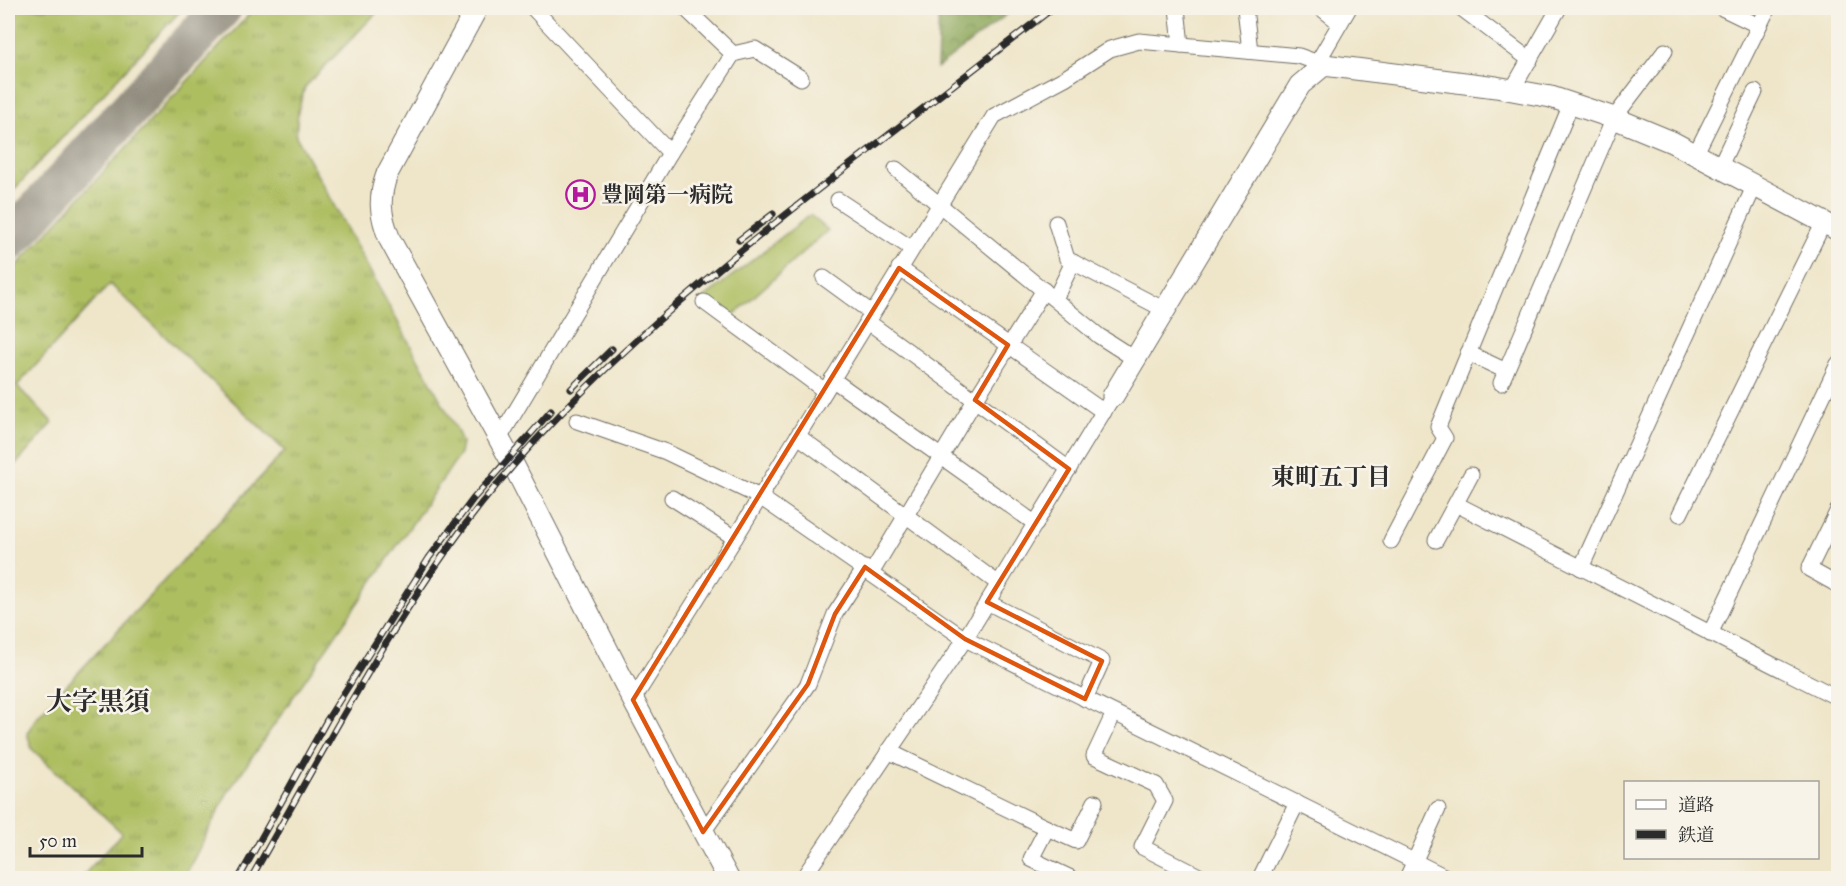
<svg xmlns="http://www.w3.org/2000/svg" width="1846" height="886" font-family="'IM FELL Great Primer','Noto Serif JP',serif">
<style>
.grass{fill:url(#grass-tufts);stroke:#6c7446;stroke-width:1.5}
.forest{fill:url(#forest-crowns);stroke:#5a6841;stroke-width:1.5}
.park{fill:#adbe61;stroke:#6c7446;stroke-width:1.5}
.lines{fill:none;stroke-linecap:round;stroke-linejoin:round}
.taxiway{stroke:#8d887a;stroke-width:40}
.street-casing{stroke:#706c63;stroke-width:17}
.secondary-casing{stroke:#706c63;stroke-width:23}
.street{stroke:#fff;stroke-width:15}
.secondary{stroke:#fff;stroke-width:21}
.rail-casing{stroke:#2b2b2b;stroke-width:7}
.rail{stroke:#f7f3e8;stroke-width:4.5;stroke-dasharray:14;stroke-linecap:butt}
.marked{fill:none;stroke:#df570e;stroke-width:4.5;stroke-linejoin:round}
.labels{text-anchor:middle;stroke-width:5;stroke-linejoin:round;paint-order:stroke}
.poi-label{font-size:22px;font-weight:bold;fill:#2b2b2b;stroke:#f7f3e8;text-anchor:start}
.neighbourhood-label{font-size:24px;font-weight:bold;fill:#2b2b2b;stroke:#f7f3e8}
.quarter-label{font-size:26px;font-weight:bold;fill:#2b2b2b;stroke:#f7f3e8}
</style>
<defs>
<pattern id="grass-tufts" width="24" height="20" patternUnits="userSpaceOnUse" patternTransform="scale(1.5)"><rect width="24" height="20" fill="#adbe61"/><path d="M3 7l-1-3M5 7V3M7 7l1-3M15 17l-1-3M17 17v-4M19 17l1-3" fill="none" stroke="#8d9b50"/></pattern>
<pattern id="forest-crowns" width="20" height="18" patternUnits="userSpaceOnUse" patternTransform="scale(1.5)"><rect width="20" height="18" fill="#8aa557"/><path d="M2 6a3 3 0 1 1 6 0M12 15a3 3 0 1 1 6 0" fill="none" stroke="#718748"/></pattern>
</defs>
<rect width="100%" height="100%" fill="#f7f3e8"/>
<filter id="ink" filterUnits="userSpaceOnUse"><feTurbulence type="fractalNoise" baseFrequency=".0167" numOctaves="2"/><feDisplacementMap in="SourceGraphic" scale="12" xChannelSelector="R" yChannelSelector="G"/><feConvolveMatrix kernelMatrix="1 2 1 2 8 2 1 2 1" color-interpolation-filters="sRGB"/></filter>
<filter id="wash" filterUnits="userSpaceOnUse"><feTurbulence type="fractalNoise" baseFrequency=".008" numOctaves="4" result="noise"/><feDisplacementMap in="SourceGraphic" scale="24" xChannelSelector="R" yChannelSelector="G"/><feGaussianBlur stdDeviation="1.35" result="paint"/><feColorMatrix in="noise" values="0 0 0 0 0 0 0 0 0 0 0 0 0 0 0 0 0 1.4 0 .05"/><feComposite in="paint" operator="in"/></filter>
<g filter="url(#wash)">
<rect width="100%" height="100%" fill="#efe6ca"/>
<g class="grass">
<polygon points="8,8 183,8 8,196"/>
<polygon points="255,8 381,8 305,87 298,111 296,136 457,430 462,443 460,454 228,792 184,878 81,878 122,833 32,749 27,733 36,718 285,451 110,284 17,386 53,423 8,473 8,275"/>
</g>
<polygon class="forest" points="939,8 1015,8 937,68"/>
<polygon class="park" points="810,215 828,230 728,320 700,301"/>
<g class="lines">
<polyline class="taxiway" points="8,242 222,8"/>
</g>
</g>
<g filter="url(#ink)">
<g class="lines">
<defs>
<g id="street">
<polyline points="533,8 670,153"/>
<polyline points="685,8 733,54"/>
<polyline points="1177,8 1181,45"/>
<polyline points="1245,8 1250,51"/>
<polyline points="1321,8 1340,23"/>
<polyline points="1461,8 1530,60"/>
<polyline points="1722,8 1759,26"/>
<polyline points="1317,63 1349,8"/>
<polyline points="1512,90 1559,8"/>
<polyline points="1695,155 1768,8"/>
<polyline points="1719,168 1755,92"/>
<polyline points="896,169 1099,336 1135,359"/>
<polyline points="838,200 911,248"/>
<polyline points="1056,223 1067,259 1165,310"/>
<polyline points="899,268 1104,412"/>
<polyline points="824,278 872,313"/>
<polyline points="1055,299 1073,262"/>
<polyline points="704,302 825,391"/>
<polyline points="867,321 1069,469"/>
<polyline points="1468,353 1506,371"/>
<polyline points="832,379 1036,524"/>
<polyline points="1501,383 1614,118 1665,51"/>
<polyline points="577,421 666,452 760,497 965,639 1448,878"/>
<polyline points="798,436 999,584"/>
<polyline points="499,439 670,153 733,54 755,49 801,78"/>
<polyline points="672,498 735,538"/>
<polyline points="1456,504 1838,698"/>
<polyline points="1838,510 1809,569 1838,585"/>
<polyline points="1680,514 1824,222"/>
<polyline points="1436,540 1471,475"/>
<polyline points="1391,541 1445,438 1438,427 1571,104"/>
<polyline points="1581,568 1754,187"/>
<polyline points="872,572 975,400 1044,290"/>
<polyline points="987,602 1102,661 1085,699"/>
<polyline points="1710,634 1838,364"/>
<polyline points="633,700 735,538 994,116 1065,78 1110,49 1139,41 1299,56 1324,65"/>
<polyline points="1114,713 1094,756 1156,785 1165,801 1142,847 1203,878"/>
<polyline points="888,751 1047,828"/>
<polyline points="703,832 808,684 835,614 865,568"/>
<polyline points="803,878 965,639 1113,396"/>
<polyline points="1071,878 1031,859 1047,828 1076,841 1095,802"/>
<polyline points="1260,878 1297,803"/>
<polyline points="1407,878 1438,809"/>
</g>
<g id="secondary">
<path d="M477 8 387 174C378 199 380 215 390 240L514 466 633 700 728 878"/>
<polyline points="1113,396 1300,85 1324,65 1496,87 1551,97 1614,118 1672,142 1838,230"/>
</g>
</defs>
<use href="#street" class="street-casing"/>
<use href="#secondary" class="secondary-casing"/>
<use href="#street" class="street"/>
<use href="#secondary" class="secondary"/>
<defs>
<g id="rail">
<polyline points="739,240 773,214"/>
<polyline points="571,389 612,349"/>
<polyline points="239,878 327,720 429,558 473,499 551,411"/>
<path d="M251 878C323 753 392 618 481 504 583 377 706 276 834 177 907 121 980 64 1053 8"/>
</g>
</defs>
<use href="#rail" class="rail-casing"/>
<use href="#rail" class="rail"/>
</g>
</g>
<path class="marked" d="M899 268 1008 345 975 400 1069 469 987 602 1102 661 1085 699 965 639 865 567 835 614 808 684 703 832 633 700Z"/>
<defs>
<symbol id="hospital-ring" viewBox="-11 -11 22 22"><circle r="9.5" fill="#f7f3e8" stroke="#b5179e" stroke-width="1.5"/><path d="M-5-5h3v3.5h4V-5h3V5h-3V1.5h-4V5h-3Z" fill="#b5179e"/></symbol>
</defs>
<g fill-rule="evenodd">
<use href="#hospital-ring" x="564" y="178" width="33" height="33"/>
</g>
<g class="labels">
<g class="poi-label">
<text x="601" y="202">豊岡第一病院</text>
</g>
<g class="neighbourhood-label">
<text x="1331" y="485">東町五丁目</text>
</g>
<g class="quarter-label">
<text x="98" y="710">大字黒須</text>
</g>
</g>
<rect width="1846" height="886" fill="none" stroke="#f7f3e8" stroke-width="30"/>
<rect x="1624" y="781" width="195" height="78" fill="#f7f3e8" stroke="#a5a39c" stroke-width="1.5"/>
<rect x="1636" y="800" width="30" height="9" fill="#ffffff" stroke="#a5a39c" stroke-width="1.5"/>
<text x="1678" y="811" font-size="18" fill="#2b2b2b">道路</text>
<rect x="1636" y="830" width="30" height="9" fill="#2b2b2b" stroke="#a5a39c" stroke-width="1.5"/>
<text x="1678" y="841" font-size="18" fill="#2b2b2b">鉄道</text>
<path d="M30 847v9h112v-9" fill="none" stroke="#2b2b2b" stroke-width="3"/>
<text x="39" y="847" font-size="18" fill="#2b2b2b" stroke="#f7f3e8" stroke-width="4.5" paint-order="stroke">50 m</text>
</svg>
